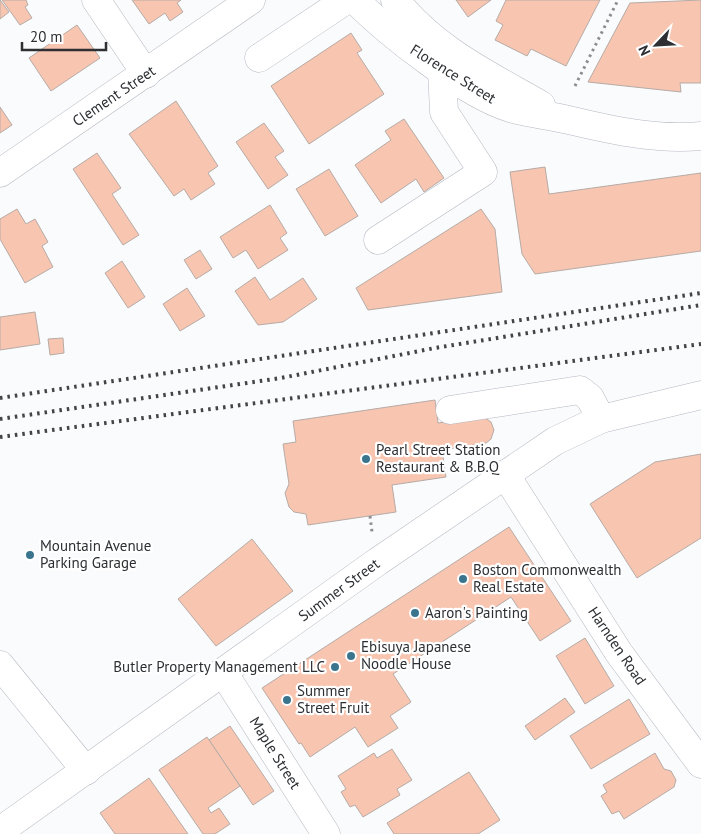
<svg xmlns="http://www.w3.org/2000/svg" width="701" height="834" font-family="'PT Sans',sans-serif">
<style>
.building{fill:#f8c5b0;stroke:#b6aba6}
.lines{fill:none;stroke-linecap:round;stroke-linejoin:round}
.minor-casing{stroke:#b5b8c2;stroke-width:29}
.path{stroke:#8b8d90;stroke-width:3;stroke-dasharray:2.5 4;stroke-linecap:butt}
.minor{stroke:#fff;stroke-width:28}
.rail{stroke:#424448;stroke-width:4;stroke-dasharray:2.5 5;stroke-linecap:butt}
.poi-dot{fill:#3a758d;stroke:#fff;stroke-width:2}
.labels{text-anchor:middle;stroke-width:4.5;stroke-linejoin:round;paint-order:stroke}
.street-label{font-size:15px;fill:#2d2f33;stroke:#fff}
.poi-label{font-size:15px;fill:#2d2f33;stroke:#fff;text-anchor:start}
</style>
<rect width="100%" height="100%" fill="#fafbfd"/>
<g class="building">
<polygon points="0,0 9,12 0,19"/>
<polygon points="2,0 26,0 28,5 25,7 32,18 20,25"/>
<polygon points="132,0 181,0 177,3 183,12 170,21 165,13 149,24"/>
<polygon points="456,0 491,0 468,17"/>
<polygon points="506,0 600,0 566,66 531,49 527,56 495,40 503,25 496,21"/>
<polygon points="701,0 701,83 680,83 681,92 588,82 630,3"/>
<polygon points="77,25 100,58 51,91 29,58"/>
<polygon points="351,33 362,50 357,53 384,94 309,144 271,86"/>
<polygon points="176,101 218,166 208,173 215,184 191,200 184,189 174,196 129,134"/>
<polygon points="0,107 12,125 0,133"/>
<polygon points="404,119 444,178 424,192 416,179 381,203 355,165 391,140 385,131"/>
<polygon points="264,123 284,151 275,157 288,175 268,189 236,142"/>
<polygon points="97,153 121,188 112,194 139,235 123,245 73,169"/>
<polygon points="545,167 549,194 701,173 701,251 535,274 522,254 510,172"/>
<polygon points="329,169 358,216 325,236 296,189"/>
<polygon points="270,205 287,233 280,238 288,250 258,269 246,250 233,258 220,237"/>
<polygon points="17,209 26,224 35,219 48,242 42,246 53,267 25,283 0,239 0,219"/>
<polygon points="481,209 495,229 502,292 368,310 356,288"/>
<polygon points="200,250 212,269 196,279 184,260"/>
<polygon points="122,261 145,297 128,308 105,273"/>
<polygon points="255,277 270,300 303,278 317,299 283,322 258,325 235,291"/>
<polygon points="187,288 205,316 180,331 163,304"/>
<polygon points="35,312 40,344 0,350 0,317"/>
<polygon points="63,338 64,353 50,355 48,339"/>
<polygon points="435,400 438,423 484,417 491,422 494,430 491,439 486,443 442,450 446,477 392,485 396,512 308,525 306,514 294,512 289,507 285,493 289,484 283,444 296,442 293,421"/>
<polygon points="701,454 701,538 637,578 590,504 655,462"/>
<polygon points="509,527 571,621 540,641 511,597 393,674 411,702 390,716 398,728 368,747 355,727 310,757 301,743 299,744 262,688"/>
<polygon points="252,539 293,591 216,646 178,599"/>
<polygon points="585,638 614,686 585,704 556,656"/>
<polygon points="565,698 575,712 535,740 525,726"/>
<polygon points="629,699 650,734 591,769 570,736"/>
<polygon points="230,726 274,791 253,805 209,740"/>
<polygon points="207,737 240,786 208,808 211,813 219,808 230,824 215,834 203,834 159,770"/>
<polygon points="392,749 412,780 397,789 400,795 363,817 355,805 350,807 341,792 346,789 338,776 374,753 377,758"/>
<polygon points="655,753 664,769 671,771 676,780 674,787 624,819 619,811 612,814 601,796 607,792 603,785"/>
<polygon points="469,772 500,820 478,834 394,834 387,823"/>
<polygon points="149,778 188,834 115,834 100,813"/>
</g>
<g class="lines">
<defs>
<g id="minor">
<polyline points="96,0 146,74"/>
<path d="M355 0C389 34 465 94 510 108 531 114 553 116 573 121 615 131 658 140 701 136"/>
<path d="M395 0C437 51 485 73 541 105"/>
<polyline points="259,58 346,0"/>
<polyline points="0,173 251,0"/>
<polyline points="378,240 483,172 444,112 442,70"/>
<polyline points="450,410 580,390 590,398 601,419"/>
<polyline points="505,474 619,653 701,764"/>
<polyline points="0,665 86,771"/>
<polyline points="223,672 326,834"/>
<polyline points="0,831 377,562 555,441 601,419 701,395"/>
</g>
</defs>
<use href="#minor" class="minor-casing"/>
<g class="path">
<polyline points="575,86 618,0"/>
<polyline points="370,516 372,532"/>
</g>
<use href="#minor" class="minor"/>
<g class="rail">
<polyline points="0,398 701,293"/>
<polyline points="0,419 281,378 435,348 701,305"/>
<polyline points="0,437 701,344"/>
</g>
</g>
<g class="poi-dot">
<circle cx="366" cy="459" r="5"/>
<circle cx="30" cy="555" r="5"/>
<circle cx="463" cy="579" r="5"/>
<circle cx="415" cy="613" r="5"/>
<circle cx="351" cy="656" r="5"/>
<circle cx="335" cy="667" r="5"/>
<circle cx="287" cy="700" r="5"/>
</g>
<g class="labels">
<g class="street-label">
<text transform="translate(453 74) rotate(32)" y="5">Florence Street</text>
<text transform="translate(114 96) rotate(-34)" y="5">Clement Street</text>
<text transform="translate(339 590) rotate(-36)" y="5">Summer Street</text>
<text transform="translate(617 646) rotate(56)" y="5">Harnden Road</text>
<text transform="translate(275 753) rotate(58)" y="5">Maple Street</text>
</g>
<g class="poi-label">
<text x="376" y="455">Pearl Street Station<tspan x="376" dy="17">Restaurant &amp; B.B.Q</tspan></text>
<text x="40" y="551">Mountain Avenue<tspan x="40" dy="17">Parking Garage</tspan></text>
<text x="473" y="575">Boston Commonwealth<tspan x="473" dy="17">Real Estate</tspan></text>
<text x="425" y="618">Aaron's Painting</text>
<text x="361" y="652">Ebisuya Japanese<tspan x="361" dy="17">Noodle House</tspan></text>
<text x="325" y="672" text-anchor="end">Butler Property Management LLC</text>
<text x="297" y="696">Summer<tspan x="297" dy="17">Street Fruit</tspan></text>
</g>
</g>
<g transform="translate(656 45) rotate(245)" stroke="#ffffff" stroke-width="4" paint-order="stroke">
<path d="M0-4L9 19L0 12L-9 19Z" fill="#2d2f33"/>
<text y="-8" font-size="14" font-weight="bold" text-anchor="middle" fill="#2d2f33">N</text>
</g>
<path d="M22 42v8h84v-8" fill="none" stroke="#2d2f33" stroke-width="2.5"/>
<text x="30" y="42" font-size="15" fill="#2d2f33" stroke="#ffffff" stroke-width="4" paint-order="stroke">20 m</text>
</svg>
